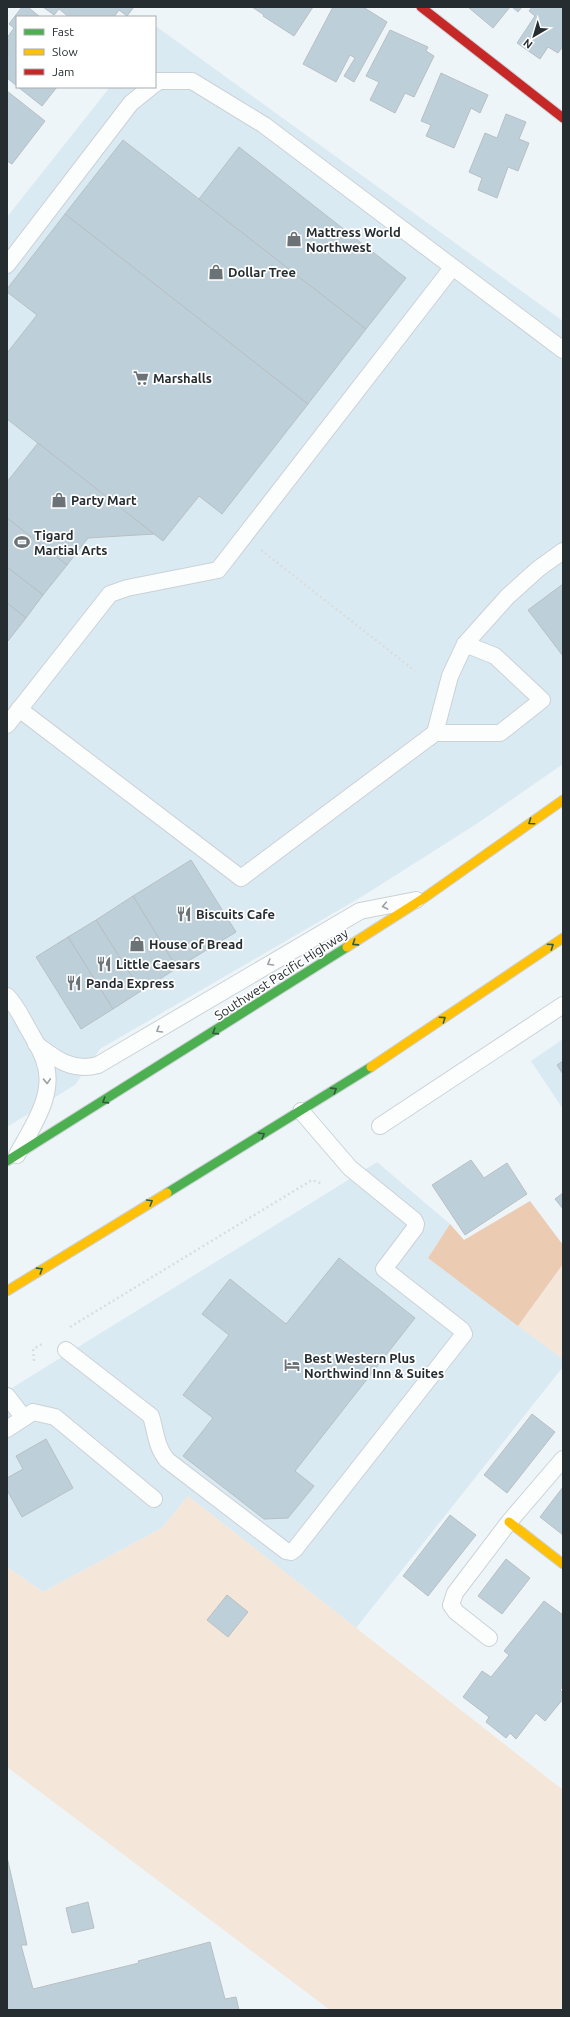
<svg xmlns="http://www.w3.org/2000/svg" width="570" height="2017" font-family="Ubuntu,sans-serif">
<style>
.built{fill:#daeaf2}
.green{fill:#f5e6da}
.forest{fill:#eccbb3}
.building{fill:#bdd0d9;stroke:#b9bfc3}
.lines{fill:none;stroke-linecap:round;stroke-linejoin:round}
.lane-casing{stroke:#cbd2d5;stroke-width:18}
.fast-casing{stroke:#cbd2d5;stroke-width:11}
.slow-casing{stroke:#cbd2d5;stroke-width:11}
.jam-casing{stroke:#cbd2d5;stroke-width:11}
.path{stroke:#daddde;stroke-width:2.5;stroke-dasharray:2 3;stroke-linecap:butt}
.lane{stroke:#fcfefe;stroke-width:16}
.fast{stroke:#4caf50;stroke-width:9}
.slow{stroke:#ffc107;stroke-width:9}
.jam{stroke:#c62828;stroke-width:9}
.oneway{stroke:#335a3c}
.oneway2{stroke:#9ba0a2}
.labels{text-anchor:middle;stroke-width:3.5;stroke-linejoin:round;paint-order:stroke}
.poi-label{font-size:13px;font-weight:bold;fill:#252d31;stroke:#fff;text-anchor:start}
.street-label{font-size:13px;fill:#252d31;stroke:#fff}
</style>
<rect width="100%" height="100%" fill="#eef5f8"/>
<g class="built">
<polygon points="157,27 563,321 563,764 478,823 363,896 100,1049 75,1085 7,1127 7,217 110,87 155,87 155,30"/>
<polygon points="563,1039 563,1109 531,1061"/>
<polygon points="377,1162 450,1224 428,1258 563,1359 563,1367 356,1628 188,1496 162,1528 43,1592 7,1567 7,1391"/>
</g>
<g class="green">
<polygon points="563,1264 563,1359 518,1326"/>
<polygon points="188,1496 563,1790 563,2010 330,2010 7,1767 7,1567 43,1592 162,1528"/>
</g>
<polygon class="forest" points="530,1201 563,1245 563,1264 518,1326 428,1258 450,1224 464,1240"/>
<g class="building">
<polygon points="22,7 28,7 40,17 17,17 17,86 7,78 8,40 7,38 14,28 9,24"/>
<polygon points="43,7 134,7 127,16 119,10 114,17 69,17 59,9 54,15"/>
<polygon points="252,7 313,7 294,36 263,16 264,15"/>
<polygon points="333,7 363,7 387,22 354,82 344,76 355,58 350,55 336,82 303,64"/>
<polygon points="468,7 510,7 493,28"/>
<polygon points="512,7 522,7 518,12"/>
<polygon points="532,7 563,7 563,46 558,53 548,47 540,59 517,43 535,16 529,11"/>
<polygon points="390,30 428,47 426,51 434,56 414,97 405,93 395,113 370,100 379,82 366,76"/>
<polygon points="441,73 488,95 480,113 471,108 454,148 426,136 431,125 421,121"/>
<polygon points="18,87 57,87 42,106"/>
<polygon points="7,91 45,121 12,164 7,161"/>
<polygon points="506,114 526,122 519,139 529,143 518,171 508,167 497,198 478,190 482,178 469,172 485,133 497,138"/>
<polygon points="123,140 366,329 308,404 65,214"/>
<polygon points="239,147 406,278 366,329 199,199"/>
<polygon points="65,214 308,404 222,514 199,496 163,541 7,419 7,353 37,315 7,292 7,289"/>
<polygon points="38,443 154,534 88,538 67,565 7,518 7,482"/>
<polygon points="7,518 67,565 43,595 7,567"/>
<polygon points="7,567 43,595 26,618 7,603"/>
<polygon points="563,584 563,656 528,610"/>
<polygon points="7,603 26,618 8,641 7,640"/>
<polygon points="191,860 236,932 177,968 133,896"/>
<polygon points="133,896 177,968 141,991 96,920"/>
<polygon points="96,920 141,991 113,1009 68,937"/>
<polygon points="68,937 113,1009 81,1029 36,957"/>
<polygon points="563,1061 563,1074 557,1065"/>
<polygon points="471,1160 484,1178 507,1163 527,1194 465,1235 432,1185"/>
<polygon points="563,1193 563,1209 555,1199"/>
<polygon points="339,1258 415,1318 295,1471 314,1486 288,1518 264,1519 183,1456 213,1418 183,1395 229,1335 202,1314 230,1279 286,1324"/>
<polygon points="532,1414 555,1432 507,1493 484,1475"/>
<polygon points="46,1439 73,1488 22,1517 7,1490 7,1478 23,1469 16,1456"/>
<polygon points="563,1487 563,1535 540,1517"/>
<polygon points="450,1515 476,1535 428,1596 403,1576"/>
<polygon points="506,1559 530,1578 502,1614 478,1596"/>
<polygon points="227,1595 248,1612 228,1637 207,1620"/>
<polygon points="544,1601 563,1615 563,1686 560,1690 563,1693 563,1699 545,1721 536,1713 516,1739 510,1733 506,1738 486,1722 489,1717 463,1697 482,1671 491,1677 509,1655 504,1651"/>
<polygon points="7,1857 27,1945 21,1945 33,1989 139,1963 138,1961 210,1942 225,1999 236,1997 239,2010 7,2010"/>
<polygon points="88,1902 94,1928 72,1933 66,1908"/>
</g>
<g class="lines">
<defs>
<g id="lane">
<polyline points="155,84 158,81 192,81 264,125 563,350"/>
<polyline points="7,265 131,103 151,87"/>
<polyline points="19,709 241,878 435,733 500,733 542,700 495,656 465,644 507,597 538,569 563,551"/>
<polyline points="7,725 110,594 127,588 218,570 452,268"/>
<polyline points="435,733 450,676 465,644"/>
<path d="M7 996C17 1006 23 1020 30 1032 35 1041 41 1050 44 1060 57 1093 32 1127 17 1155"/>
<path d="M36 1044C56 1059 72 1072 98 1065L360 911 416 900"/>
<polyline points="380,1126 563,1005"/>
<path d="M66 1350 151 1416C156 1432 156 1447 167 1460L286 1551 291 1552 295 1549 464 1334 462 1330 384 1269 415 1228 416 1224 414 1220 350 1168 301 1111"/>
<polyline points="7,1396 24,1418"/>
<polyline points="7,1429 33,1412 55,1417 154,1499"/>
<polyline points="489,1638 456,1612 451,1605 455,1593 509,1522 563,1459"/>
</g>
<g id="fast">
<polyline points="7,1161 347,947"/>
<polyline points="167,1193 371,1067"/>
</g>
<g id="slow">
<polyline points="347,947 424,898 563,800"/>
<polyline points="371,1067 563,938"/>
<polyline points="7,1291 167,1193"/>
<polyline points="509,1522 563,1564"/>
</g>
<polyline id="jam" points="421,7 563,118"/>
</defs>
<use href="#lane" class="lane-casing"/>
<use href="#fast" class="fast-casing"/>
<use href="#slow" class="slow-casing"/>
<use href="#jam" class="jam-casing"/>
<g class="path">
<polyline points="261,550 415,671"/>
<polyline points="70,1327 312,1180 323,1184"/>
<polyline points="34,1361 33,1349 44,1343"/>
</g>
<use href="#lane" class="lane"/>
<use href="#fast" class="fast"/>
<use href="#slow" class="slow"/>
<use href="#jam" class="jam"/>
</g>
<defs><path id="oneway-chevron" d="M-2-3.5L2.5 0L-2 3.5" fill="none" stroke-width="1.6" stroke-linecap="round" stroke-linejoin="round"/></defs>
<g class="oneway">
<use href="#oneway-chevron" transform="translate(531 822) rotate(145)"/>
<use href="#oneway-chevron" transform="translate(355 943) rotate(147)"/>
<use href="#oneway-chevron" transform="translate(551 946) rotate(-34)"/>
<use href="#oneway-chevron" transform="translate(443 1019) rotate(-34)"/>
<use href="#oneway-chevron" transform="translate(215 1032) rotate(148)"/>
<use href="#oneway-chevron" transform="translate(334 1090) rotate(-33)"/>
<use href="#oneway-chevron" transform="translate(105 1101) rotate(148)"/>
<use href="#oneway-chevron" transform="translate(262 1135) rotate(-31)"/>
<use href="#oneway-chevron" transform="translate(150 1202) rotate(-31)"/>
<use href="#oneway-chevron" transform="translate(40 1270) rotate(-32)"/>
</g>
<g class="oneway2">
<use href="#oneway-chevron" transform="translate(385 906) rotate(169)"/>
<use href="#oneway-chevron" transform="translate(270 963) rotate(149)"/>
<use href="#oneway-chevron" transform="translate(159 1030) rotate(149)"/>
<use href="#oneway-chevron" transform="translate(47 1081) rotate(88)"/>
</g>
<defs>
<symbol id="shop-bare" viewBox="-9 -9 18 18"><path d="M-5-2.5h2.3a2.7 3.5 0 0 1 5.4 0H5L5.5 6h-11ZM-1.5-2.5h3a1.5 2.3 0 0 0-3 0Z" fill="#6b7377" stroke="#fff" stroke-width="2.5" paint-order="stroke"/></symbol>
<symbol id="supermarket-bare" viewBox="-9 -9 18 18"><path d="M-6-5.5h2.5l.6 2H6L4.5 2H-2.5L-4.4-4H-6ZM-1.5 3.2a1.3 1.3 0 1 0 .1 0ZM3 3.2a1.3 1.3 0 1 0 .1 0Z" fill="#6b7377" stroke="#fff" stroke-width="2.5" paint-order="stroke"/></symbol>
<symbol id="stadium-bare" viewBox="-9 -9 18 18"><path d="M0-5a6.5 5 0 1 0 0 10a6.5 5 0 1 0 0-10ZM-3.5-1.8h7v3.6h-7Z" fill="#6b7377" stroke="#fff" stroke-width="2.5" paint-order="stroke"/></symbol>
<symbol id="restaurant-bare" viewBox="-9 -9 18 18"><path d="M-5-6h1v4h1v-4h1v4h1v-4h1v5L-1.5 .5V6h-2V.5L-5-1ZM5-6V6H3V1.5H1.5Q1.5-4 5-6Z" fill="#6b7377" stroke="#fff" stroke-width="2.5" paint-order="stroke"/></symbol>
<symbol id="hotel-bare" viewBox="-9 -9 18 18"><path d="M-6-4.5h1.5V1H6V5H4.5V3h-9V5H-6ZM-4 0a1.8 1.8 0 1 1 3.6 0ZM.5 0V-2.5h3Q6-2.5 6 0Z" fill="#6b7377" stroke="#fff" stroke-width="2.5" paint-order="stroke"/></symbol>
</defs>
<g fill-rule="evenodd">
<use href="#shop-bare" x="283" y="228" width="22" height="22"/>
<use href="#shop-bare" x="205" y="261" width="22" height="22"/>
<use href="#supermarket-bare" x="130" y="367" width="22" height="22"/>
<use href="#shop-bare" x="48" y="489" width="22" height="22"/>
<use href="#stadium-bare" x="11" y="531" width="22" height="22"/>
<use href="#restaurant-bare" x="173" y="903" width="22" height="22"/>
<use href="#shop-bare" x="126" y="933" width="22" height="22"/>
<use href="#restaurant-bare" x="93" y="953" width="22" height="22"/>
<use href="#restaurant-bare" x="63" y="972" width="22" height="22"/>
<use href="#hotel-bare" x="281" y="1354" width="22" height="22"/>
</g>
<g class="labels">
<g class="poi-label">
<text x="306" y="237">Mattress World<tspan x="306" dy="15">Northwest</tspan></text>
<text x="228" y="277">Dollar Tree</text>
<text x="153" y="383">Marshalls</text>
<text x="71" y="505">Party Mart</text>
<text x="34" y="540">Tigard<tspan x="34" dy="15">Martial Arts</tspan></text>
<text x="196" y="919">Biscuits Cafe</text>
<text x="149" y="949">House of Bread</text>
<text x="116" y="969">Little Caesars</text>
<text x="86" y="988">Panda Express</text>
<text x="304" y="1363">Best Western Plus<tspan x="304" dy="15">Northwind Inn &amp; Suites</tspan></text>
</g>
<g class="street-label">
<text transform="translate(281 974) rotate(-33)" y="5">Southwest Pacific Highway</text>
</g>
</g>
<rect width="570" height="2017" fill="none" stroke="#252d31" stroke-width="16"/>
<rect x="16" y="16" width="140" height="72" fill="#ffffff" stroke="#a8abad"/>
<rect x="24" y="29" width="20" height="6" fill="#4caf50" stroke="#a8abad"/>
<text x="52" y="36" font-size="12" fill="#252d31">Fast</text>
<rect x="24" y="49" width="20" height="6" fill="#ffc107" stroke="#a8abad"/>
<text x="52" y="56" font-size="12" fill="#252d31">Slow</text>
<rect x="24" y="69" width="20" height="6" fill="#c62828" stroke="#a8abad"/>
<text x="52" y="76" font-size="12" fill="#252d31">Jam</text>
<g transform="translate(534 36) rotate(218)" stroke="#ffffff" stroke-width="3" paint-order="stroke">
<path d="M0-3L7 15L0 10L-7 15Z" fill="#252d31"/>
<text y="-6" font-size="11" font-weight="bold" text-anchor="middle" fill="#252d31">N</text>
</g>
</svg>
